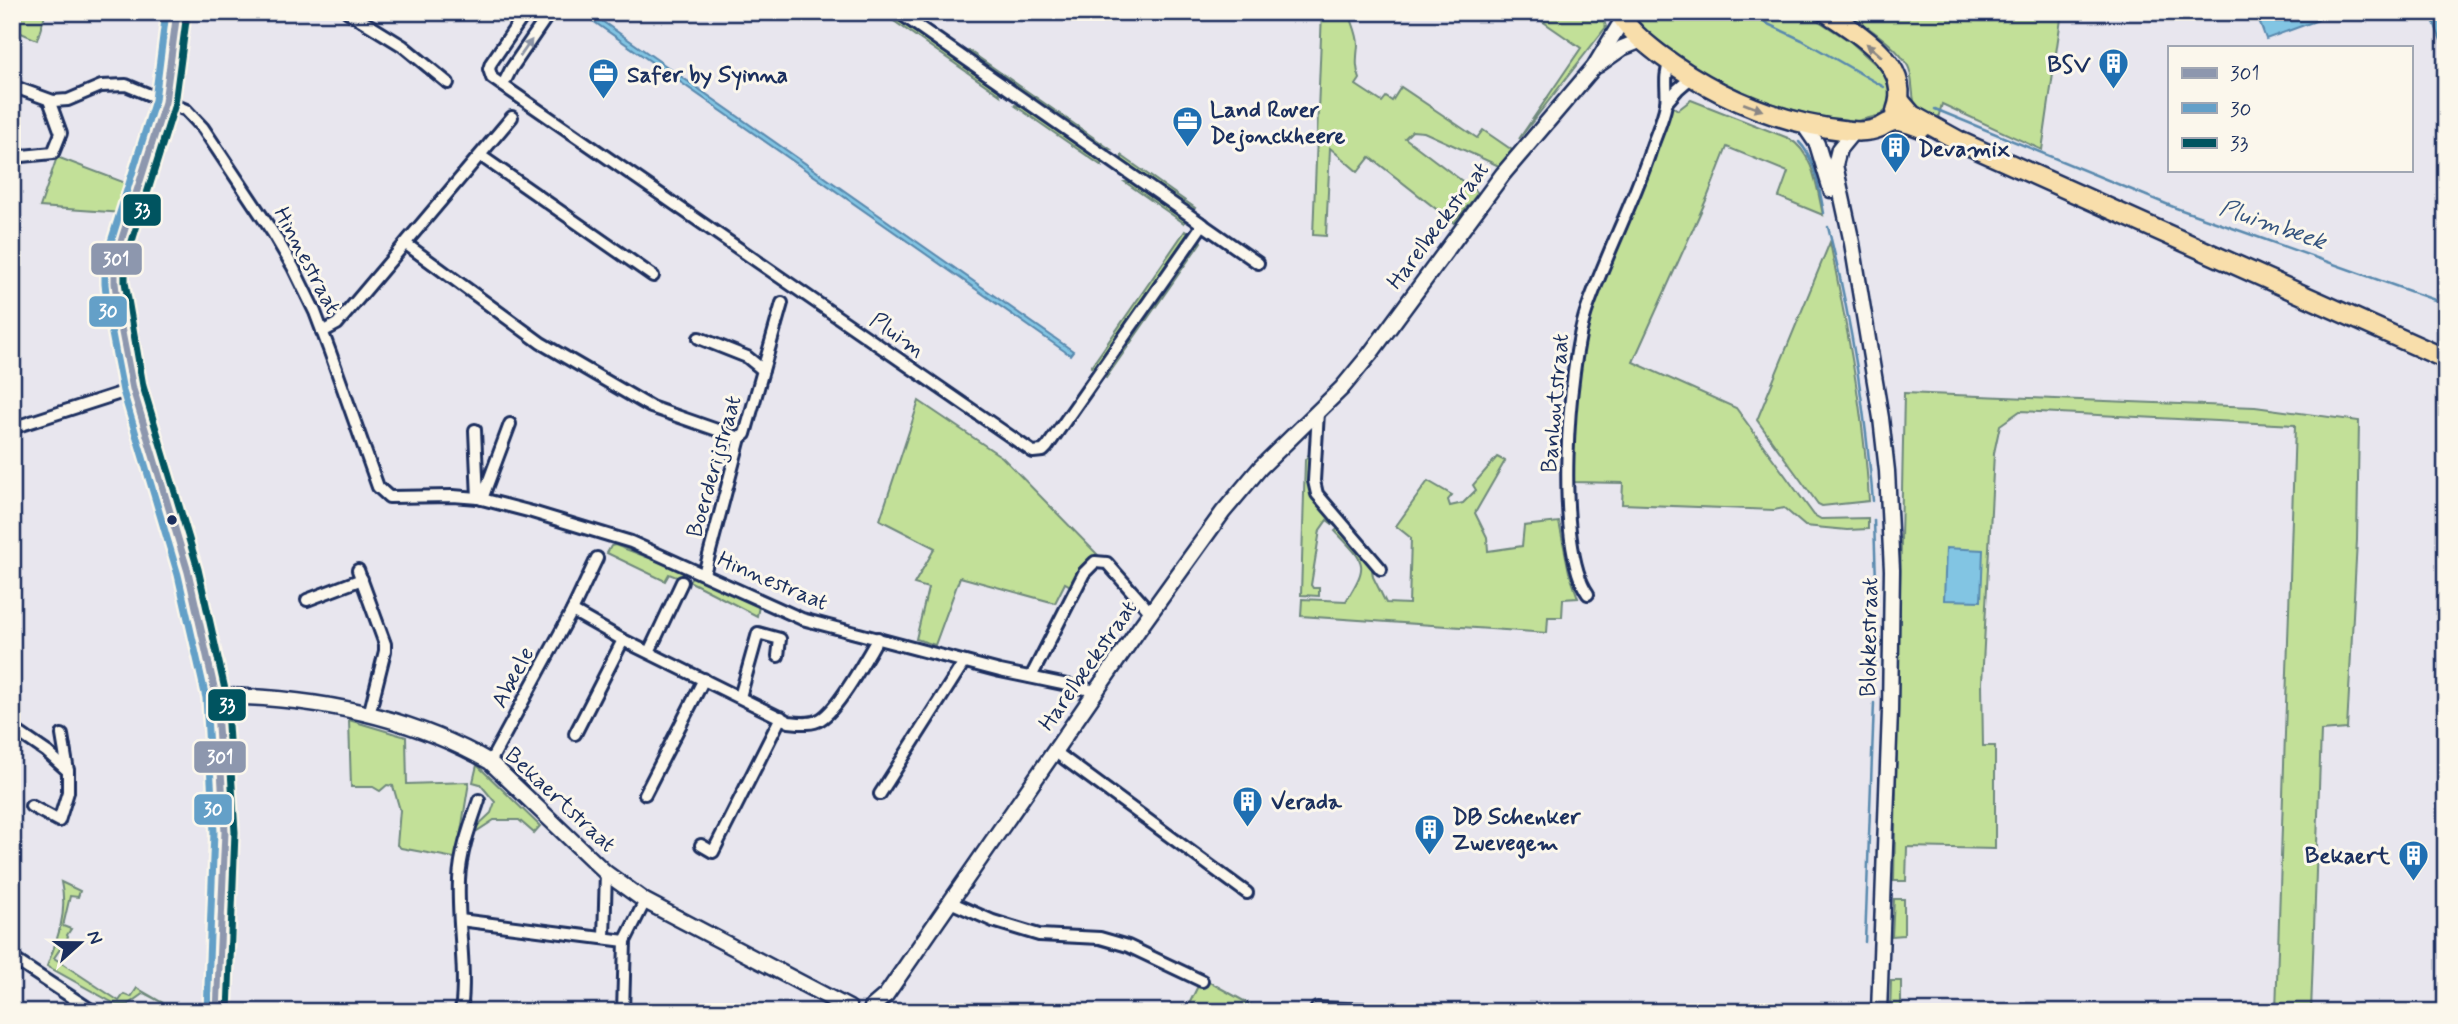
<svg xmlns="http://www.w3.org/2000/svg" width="2458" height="1024" font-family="Mynerve,sans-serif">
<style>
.green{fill:#c2e098;stroke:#6e887b;stroke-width:2}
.water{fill:#82c5e3;stroke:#5989ae;stroke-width:2}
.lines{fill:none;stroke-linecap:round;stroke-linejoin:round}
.stream{stroke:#5989ae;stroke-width:2.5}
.minor-casing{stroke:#1b2f5e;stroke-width:16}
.tertiary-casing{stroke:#1b2f5e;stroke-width:19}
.secondary-casing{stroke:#1b2f5e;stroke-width:21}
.primary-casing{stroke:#1b2f5e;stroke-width:23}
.minor{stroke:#fbf7ec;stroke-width:10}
.tertiary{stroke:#fbf7ec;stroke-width:14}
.secondary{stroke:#fbf7ec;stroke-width:16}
.primary{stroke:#f8deab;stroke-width:18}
.bus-1-casing{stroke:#fbf7ec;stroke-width:12}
.bus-2-casing{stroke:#fbf7ec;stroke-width:12}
.bus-3-casing{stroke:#fbf7ec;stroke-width:12}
.bus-1{stroke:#8d97ae;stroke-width:7}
.bus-2{stroke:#64a0c8;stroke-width:7}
.bus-3{stroke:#005460;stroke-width:7}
.oneway{fill:#8b93a5}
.oneway2{fill:#8a8684}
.bus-dot{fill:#1b2f5e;stroke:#fbf7ec;stroke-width:2.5}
.labels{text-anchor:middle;stroke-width:6;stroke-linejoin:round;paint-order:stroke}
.poi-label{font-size:23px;font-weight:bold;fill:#1b2f5e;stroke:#fbf7ec;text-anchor:start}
.street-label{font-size:23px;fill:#1b2f5e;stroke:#fbf7ec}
.water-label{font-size:24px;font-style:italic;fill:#35547f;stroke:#fbf7ec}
.line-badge{stroke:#fbf7ec;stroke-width:2.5}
.badge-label{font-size:19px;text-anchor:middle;font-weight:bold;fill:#fff}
</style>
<rect width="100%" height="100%" fill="#e8e6ee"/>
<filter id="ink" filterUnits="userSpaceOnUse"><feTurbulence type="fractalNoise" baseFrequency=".0143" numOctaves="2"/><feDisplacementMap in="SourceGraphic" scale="14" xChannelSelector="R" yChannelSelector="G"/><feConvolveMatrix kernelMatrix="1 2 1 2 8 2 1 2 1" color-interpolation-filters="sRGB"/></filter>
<g filter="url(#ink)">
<g class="green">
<polygon points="12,12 46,12 37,40 12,29"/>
<polygon points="881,12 889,12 998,88 1000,95"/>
<path d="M1322 12H1349C1352 23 1358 34 1358 45 1357 57 1355 67 1360 79L1356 85 1382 102 1386 97 1392 101 1401 87 1477 138 1483 130 1512 150 1499 166 1424 132 1412 131 1405 138 1478 193 1454 223 1370 157 1358 172 1330 148 1326 236 1313 235Z"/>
<polygon points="1529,12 1602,12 1606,27 1519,139 1581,48"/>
<polygon points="1630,12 1805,12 1851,42 1886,74 1891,88 1888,106 1881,115 1857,121 1814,116 1771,103 1732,87 1693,67 1647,32"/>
<path d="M1854 12H2062L2042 150 1942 104 1938 118C1932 115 1922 113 1917 109 1911 103 1914 77 1908 66 1896 45 1872 31 1854 17Z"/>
<polygon points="968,50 1110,149 1105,149 971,56"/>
<path d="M1691 100 1788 138C1814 152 1817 189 1823 215L1779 197 1788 172 1727 147 1707 198 1633 362 1736 408 1814 515 1821 519 1868 518V529L1847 530 1805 526 1784 508 1774 510 1622 504 1623 483 1572 482 1577 375 1590 312 1672 106 1678 110Z"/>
<polygon points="1014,105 1022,106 1101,160 1102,166"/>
<polygon points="1122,156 1195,208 1192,211 1122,162"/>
<polygon points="57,157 131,185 123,213 40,207"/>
<polygon points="1125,182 1132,182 1186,220 1184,223"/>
<polygon points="1185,231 1188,233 1094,369 1091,367"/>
<polygon points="1200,239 1201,242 1106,378 1103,376"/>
<path d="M1830 242C1847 328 1864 414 1869 501L1822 506 1818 504 1757 420Z"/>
<polygon points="1904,393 2255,407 2359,421 2357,540 2347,729 2321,731 2311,1012 2276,1012 2295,425 2020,411 2000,425 1994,453 1982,683 1983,746 1995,746 1995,849 1907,847 1906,881 1894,881"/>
<polygon points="919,401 1002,457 1099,556 1074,588 1065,583 1055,603 960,577 935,645 916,639 928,588 914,584 935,548 880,520"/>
<polygon points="1310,453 1311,488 1338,523 1335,526 1327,520 1320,530 1311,585 1313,588 1319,588 1319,596 1301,595 1305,460"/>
<path d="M1497 457 1505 461 1475 513 1487 537 1488 551 1522 546 1524 526 1559 522 1569 572 1578 598 1563 599 1562 617H1548L1547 633 1301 616 1302 599 1346 601C1370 562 1365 563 1335 531L1341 526 1375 566 1372 570 1373 577 1386 603 1409 604 1411 538 1396 526 1428 481 1452 495 1448 500 1450 506 1463 503 1476 490 1473 485Z"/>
<polygon points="615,545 684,571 682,576 679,578 669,574 665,581 607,553 611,546"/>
<polygon points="693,575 759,606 757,616 689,581"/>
<polygon points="349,720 406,737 407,784 469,782 457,856 454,858 401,848 397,845 400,810 393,786 387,785 380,791 373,787 351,787"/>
<polygon points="477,765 540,826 534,833 519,820 494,820 477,831 474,829 491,813 495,802 480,784 473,782"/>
<path d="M61 882 80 891 78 897 70 896 63 926 71 929 67 935 68 937 54 958 119 1001 124 994 131 997 137 988 163 1003 144 993 127 1005H117L47 966C58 938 68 912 61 882Z"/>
<polygon points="1894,899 1904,899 1904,935 1892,936"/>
<polygon points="1202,978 1264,1012 1185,1012"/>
<polygon points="1891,981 1901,981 1901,1012 1890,1012"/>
</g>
<g class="water">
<polygon points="585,12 589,12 1073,351 1070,355 583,14"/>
<polygon points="2256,12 2316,12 2318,20 2266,39"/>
<polygon points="2430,12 2446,12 2446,54"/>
<polygon points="1946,548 1983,550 1981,601 1944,600"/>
</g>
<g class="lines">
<g class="stream">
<polyline points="1721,12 1757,19 1802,40 1884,87"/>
<polyline points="1935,109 2176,208 2446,304"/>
<path d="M1799 142C1816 159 1819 190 1824 213"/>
<path d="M1828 227C1851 317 1865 408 1873 501"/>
<polyline points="1874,520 1876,583"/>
<polyline points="1875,668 1876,628"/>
<polyline points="1865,942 1874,703"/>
</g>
<defs>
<g id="minor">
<polyline points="348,12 403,46 448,83"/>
<polyline points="526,12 491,63 489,69 492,78 1033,452 1043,451 1047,447 1203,224"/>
<polyline points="898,12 1258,263"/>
<polyline points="503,85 511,69 550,12"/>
<polyline points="12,86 53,101 68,100 101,86 126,85 186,110 203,128 273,233 293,267 315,312 330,352 378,487 389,497 453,496 478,498 532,512 631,542 802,619 1000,671 1096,691"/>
<polyline points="1666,103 1678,89 1692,77"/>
<polyline points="481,156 653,276"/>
<polyline points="12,157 53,153 61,133 49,100"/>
<polyline points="406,244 541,343 651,407 740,438"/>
<polyline points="322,332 337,324 512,117"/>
<polyline points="699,338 747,357 763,370"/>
<polyline points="1318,412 1314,481 1317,494 1381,569"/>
<polyline points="12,428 133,389"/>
<polyline points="475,430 478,498"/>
<polyline points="482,499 510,424"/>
<polyline points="358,570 385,644 385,651 369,715"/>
<polyline points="704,574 740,438 745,434 782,303"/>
<path d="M1588 594C1554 547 1568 367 1586 312 1604 259 1631 208 1649 155 1654 138 1663 121 1666 104 1668 91 1663 76 1670 63"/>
<polyline points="307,600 362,579"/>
<path d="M572 611 623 640 789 722C799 723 812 725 821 719 839 708 866 658 878 638"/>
<polyline points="649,652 682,582"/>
<polyline points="1031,677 1084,573 1095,562 1107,563 1151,613"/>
<polyline points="740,697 758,633 780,639 778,656"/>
<polyline points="12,728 47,752 68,771 68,792 59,821 31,806"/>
<polyline points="575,734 623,640"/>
<polyline points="62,735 68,771"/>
<polyline points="1054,751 1247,893"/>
<polyline points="490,762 572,611 597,558"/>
<polyline points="645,794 704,679"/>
<polyline points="880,794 964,662"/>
<polyline points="701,845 713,852 781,717"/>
<polyline points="950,902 993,921 1039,935 1100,938 1128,946 1202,981"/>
<polyline points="460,920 625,941"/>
<polyline points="604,937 606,873"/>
<polyline points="12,958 94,1012"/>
<polyline points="1317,1008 1440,1012"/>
<path d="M461 1012C467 968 457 924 459 880 460 853 470 826 479 800"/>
<polyline points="623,1012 625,941 645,901"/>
</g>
<g id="tertiary">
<polyline points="1598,65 1622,48 1642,40"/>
<polyline points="1806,124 1806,128 1817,144 1831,190"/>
<polyline points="1853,132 1839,149 1835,165 1852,243 1881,418 1887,471 1892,570 1890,711 1879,1012"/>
<path d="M216 696C310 697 408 715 490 762L606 873 645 901 849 1008"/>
<polyline points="872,1007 886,995 1141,626 1223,512 1260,468 1342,388 1370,354 1503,174 1594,67 1623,19"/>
</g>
<polyline id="secondary" points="177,12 165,102 123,235 115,264 115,283 119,317 133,389 188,572 216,696 225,832 217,1012"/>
<g id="primary">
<path d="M1619 12C1627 29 1645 43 1659 54 1715 96 1780 124 1850 131 1860 132 1872 131 1881 127 1886 124 1890 121 1896 121 1905 121 1913 125 1921 128"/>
<path d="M1826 12C1858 34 1914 65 1896 111"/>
<polyline points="1900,101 1912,115 1961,142 2446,359"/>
</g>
</defs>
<use href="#minor" class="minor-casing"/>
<use href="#tertiary" class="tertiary-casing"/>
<use href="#secondary" class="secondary-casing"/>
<use href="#primary" class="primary-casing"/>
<use href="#minor" class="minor"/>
<use href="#tertiary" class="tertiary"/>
<use href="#secondary" class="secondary"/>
<use href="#primary" class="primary"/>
<defs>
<polyline id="bus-1" points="177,12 165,102 123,235 115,264 115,283 119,317 133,389 188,572 216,696 225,832 217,1012"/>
<polyline id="bus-2" points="166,12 155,100 105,261 105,284 109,318 123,391 178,575 206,698 214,832 207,1012"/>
<polyline id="bus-3" points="187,13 175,104 133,238 125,265 125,282 143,386 198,569 226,694 235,832 228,1012"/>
</defs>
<use href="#bus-1" class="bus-1-casing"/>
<use href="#bus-2" class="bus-2-casing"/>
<use href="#bus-3" class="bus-3-casing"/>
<use href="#bus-1" class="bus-1"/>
<use href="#bus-2" class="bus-2"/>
<use href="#bus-3" class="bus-3"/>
</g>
<defs><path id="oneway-solid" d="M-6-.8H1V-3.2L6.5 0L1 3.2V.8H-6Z" transform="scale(1.75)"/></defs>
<use class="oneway" href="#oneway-solid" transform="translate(526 48) rotate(-55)"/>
<g class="oneway2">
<use href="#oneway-solid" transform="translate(1874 50) rotate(-139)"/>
<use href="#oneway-solid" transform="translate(1753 107) rotate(21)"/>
</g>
</g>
<defs>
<symbol id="building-pin" viewBox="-11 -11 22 30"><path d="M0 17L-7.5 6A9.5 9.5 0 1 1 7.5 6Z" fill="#1f6fb2" stroke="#fbf7ec"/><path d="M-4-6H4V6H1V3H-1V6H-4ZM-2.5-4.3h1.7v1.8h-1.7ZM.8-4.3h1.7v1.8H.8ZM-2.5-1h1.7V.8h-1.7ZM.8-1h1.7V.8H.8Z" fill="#fff"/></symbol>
<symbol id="office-pin" viewBox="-11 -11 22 30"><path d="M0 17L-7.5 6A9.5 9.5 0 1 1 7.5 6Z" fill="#1f6fb2" stroke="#fbf7ec"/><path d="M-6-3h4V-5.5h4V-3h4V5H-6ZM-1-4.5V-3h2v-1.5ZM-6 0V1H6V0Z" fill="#fff"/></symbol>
</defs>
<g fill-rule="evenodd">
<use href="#building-pin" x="2096" y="46" width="35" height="47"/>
<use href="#office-pin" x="586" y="56" width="35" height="47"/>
<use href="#office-pin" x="1170" y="104" width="35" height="47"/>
<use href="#building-pin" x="1878" y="130" width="35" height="47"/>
<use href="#building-pin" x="1230" y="784" width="35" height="47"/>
<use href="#building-pin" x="1412" y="812" width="35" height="47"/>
<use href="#building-pin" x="2396" y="838" width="35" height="47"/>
</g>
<circle class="bus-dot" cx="172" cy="520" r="6"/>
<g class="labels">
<g class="poi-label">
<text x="2091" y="72" text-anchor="end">BSV</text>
<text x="627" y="82">Safer by Syinna</text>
<text x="1210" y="117">Land Rover<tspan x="1210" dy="26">Dejonckheere</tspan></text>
<text x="1918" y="156">Devamix</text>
<text x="1271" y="809">Verada</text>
<text x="1452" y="824">DB Schenker<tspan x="1452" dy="26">Zwevegem</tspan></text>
<text x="2390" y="863" text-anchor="end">Bekaert</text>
</g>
<g class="street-label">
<text transform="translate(1437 225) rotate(-53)" y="8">Harelbeekstraat</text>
<text transform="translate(308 260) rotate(62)" y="8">Hinnestraat</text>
<text transform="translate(898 334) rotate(35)" y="8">Pluim</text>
<text transform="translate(1554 403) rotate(-85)" y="8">Banhoutstraat</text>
<text transform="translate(713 466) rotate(-74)" y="8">Boerderijstraat</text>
<text transform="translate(773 580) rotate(23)" y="8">Hinnestraat</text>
<text transform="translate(1868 637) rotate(-89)" y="8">Blokkestraat</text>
<text transform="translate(1087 665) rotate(-55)" y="8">Harelbeekstraat</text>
<text transform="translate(512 677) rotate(-62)" y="8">Abeele</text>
<text transform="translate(561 799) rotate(43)" y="8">Bekaertstraat</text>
</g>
<g class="water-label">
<text transform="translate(2273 224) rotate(19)" y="8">Pluimbeek</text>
</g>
</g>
<g class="line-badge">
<rect x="122" y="193" width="40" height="34" rx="7" fill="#005460"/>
<rect x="90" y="242" width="53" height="34" rx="7" fill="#8d97ae"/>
<rect x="88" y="295" width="40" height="33" rx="7" fill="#64a0c8"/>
<rect x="207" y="688" width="40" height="34" rx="7" fill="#005460"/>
<rect x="193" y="740" width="54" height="34" rx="7" fill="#8d97ae"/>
<rect x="193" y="793" width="40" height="33" rx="7" fill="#64a0c8"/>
</g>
<g class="badge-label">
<text x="142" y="217">33</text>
<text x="116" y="266">301</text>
<text x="108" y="318">30</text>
<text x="227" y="712">33</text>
<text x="220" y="764">301</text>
<text x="213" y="816">30</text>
</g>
<rect width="2458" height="1024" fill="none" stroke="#fbf7ec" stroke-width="42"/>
<rect x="21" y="21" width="2416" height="982" fill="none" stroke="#1b2f5e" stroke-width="2.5" filter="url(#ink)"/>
<rect x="2168" y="46" width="245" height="126" fill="#fbf7ec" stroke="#a1a7b3" stroke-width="2"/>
<rect x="2182" y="68" width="35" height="10" fill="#8d97ae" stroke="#a1a7b3" stroke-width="2"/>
<text x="2230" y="80" font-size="21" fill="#1b2f5e">301</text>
<rect x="2182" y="103" width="35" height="10" fill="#64a0c8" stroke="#a1a7b3" stroke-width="2"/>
<text x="2230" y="116" font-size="21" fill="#1b2f5e">30</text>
<rect x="2182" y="138" width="35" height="10" fill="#005460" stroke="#a1a7b3" stroke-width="2"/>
<text x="2230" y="150" font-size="21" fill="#1b2f5e">33</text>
<g transform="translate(80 943) rotate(69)" stroke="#fbf7ec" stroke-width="5" paint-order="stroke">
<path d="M0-5L12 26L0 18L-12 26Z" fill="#1b2f5e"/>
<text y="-10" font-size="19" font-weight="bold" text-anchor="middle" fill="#1b2f5e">N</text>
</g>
</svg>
